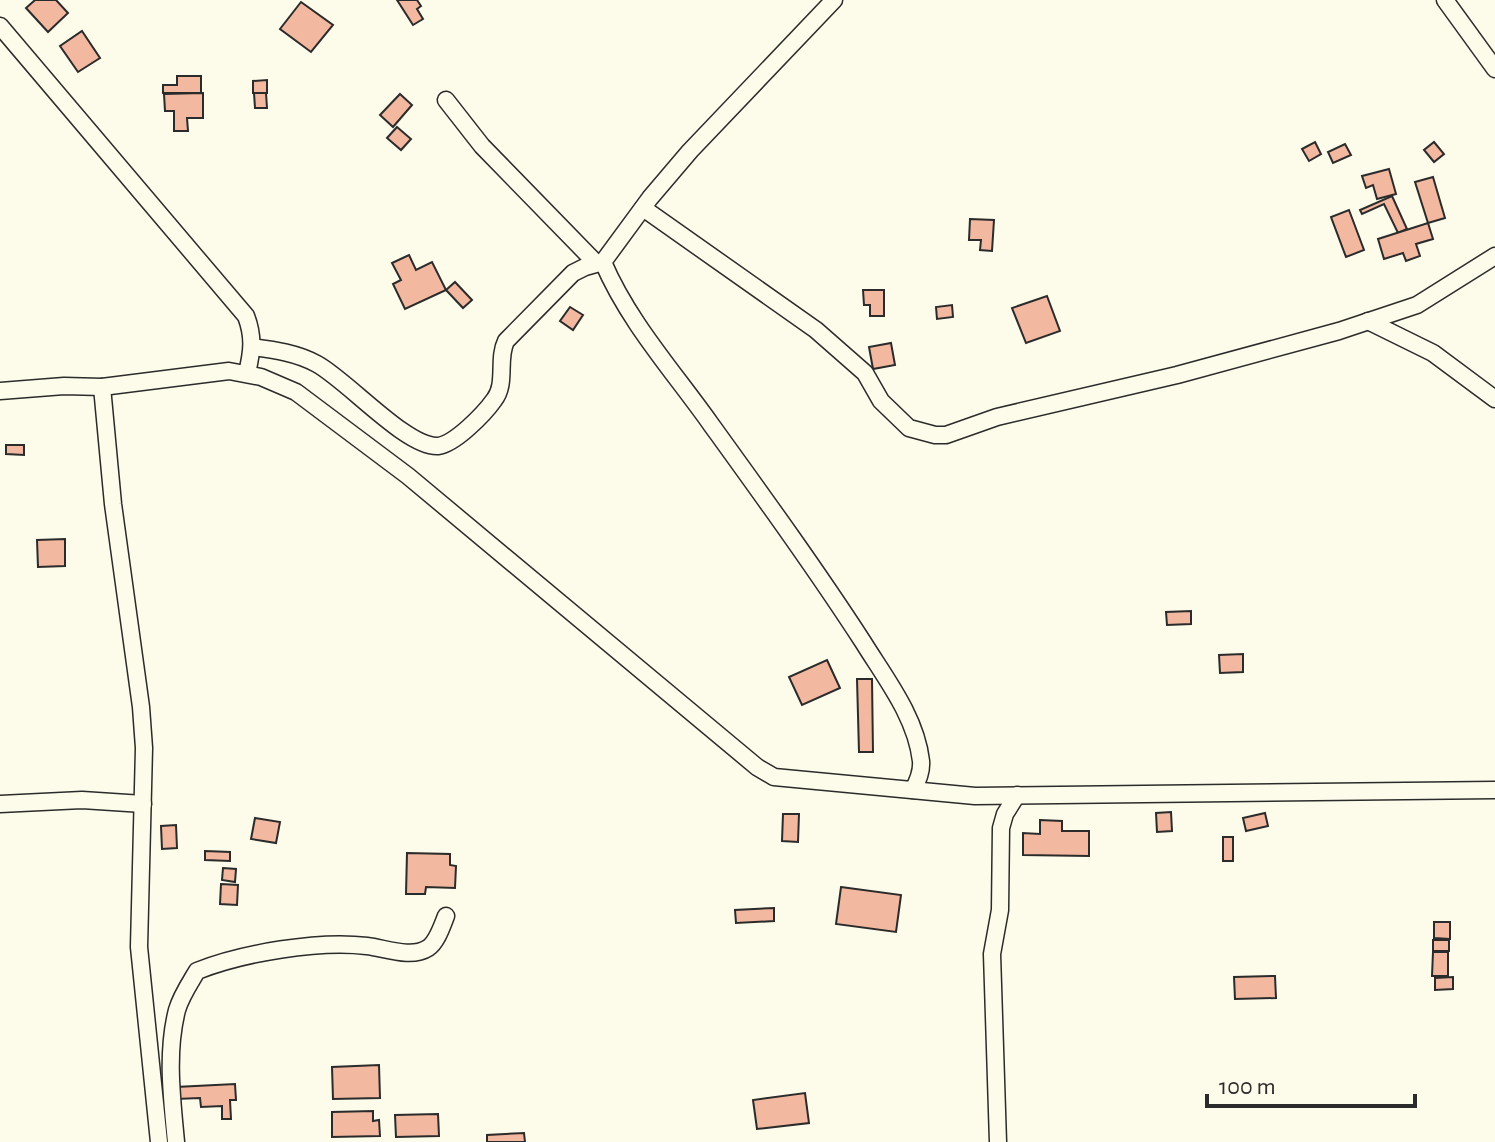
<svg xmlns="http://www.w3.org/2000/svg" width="1495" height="1142" font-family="'Alegreya Sans',sans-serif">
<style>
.building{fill:#f2b8a0;stroke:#2b2b2b;stroke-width:2}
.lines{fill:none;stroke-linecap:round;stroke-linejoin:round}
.minor-casing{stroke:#2b2b2b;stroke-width:19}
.minor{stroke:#fdfbea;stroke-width:16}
</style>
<rect width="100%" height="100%" fill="#fdfbea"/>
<g class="building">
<polygon points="35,0 56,0 68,13 48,32 26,8"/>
<polygon points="397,0 417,0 421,6 417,9 423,19 413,25"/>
<polygon points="301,2 333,25 311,52 280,29"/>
<polygon points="82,31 100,58 78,72 60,46"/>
<polygon points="177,76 201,76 201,93 163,93 163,85 177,85"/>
<polygon points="267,80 267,93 253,93 253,81"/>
<polygon points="203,93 203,118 187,118 188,131 174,131 174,111 165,111 164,94"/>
<polygon points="254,93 266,93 267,108 255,108"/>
<polygon points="400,94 412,105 393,127 380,115"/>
<polygon points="397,127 411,139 401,150 387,138"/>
<polygon points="1315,142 1321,154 1309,161 1302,149"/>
<polygon points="1434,142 1444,154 1434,162 1424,150"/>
<polygon points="1345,144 1351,155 1333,163 1328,152"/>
<polygon points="1389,169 1396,194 1377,199 1373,185 1366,188 1362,176"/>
<polygon points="1433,177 1445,218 1428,223 1415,182"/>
<polygon points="1392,196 1407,229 1398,233 1384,204 1362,214 1360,210"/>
<polygon points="1349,210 1364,250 1346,257 1331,217"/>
<polygon points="970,219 994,220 992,251 980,250 981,240 969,240"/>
<polygon points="1428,223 1433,239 1416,244 1420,256 1406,261 1403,253 1384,259 1378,239"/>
<polygon points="409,255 416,270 432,262 446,290 405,309 393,284 401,280 392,263"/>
<polygon points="455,282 472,300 463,308 446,290"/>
<polygon points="863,290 884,290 884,316 870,316 870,305 864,305"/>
<polygon points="1047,296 1060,331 1026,343 1012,308"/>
<polygon points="952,305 953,317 937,319 936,307"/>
<polygon points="570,307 583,315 573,330 560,321"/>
<polygon points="891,343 895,365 873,369 869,347"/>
<polygon points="6,445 24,445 24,455 6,454"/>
<polygon points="65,539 65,566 38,567 37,540"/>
<polygon points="1191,611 1191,624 1167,625 1166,612"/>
<polygon points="1243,654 1243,672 1220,673 1219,655"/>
<polygon points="827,660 840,688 802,705 789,677"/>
<polygon points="857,679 872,679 873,752 859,752"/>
<polygon points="1171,812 1172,831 1157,832 1156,813"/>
<polygon points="1265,813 1268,826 1246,831 1243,818"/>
<polygon points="783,814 799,814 798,842 782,841"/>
<polygon points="255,818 280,822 276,843 251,839"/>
<polygon points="1040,820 1062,821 1062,831 1089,831 1089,856 1023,855 1023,833 1040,834"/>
<polygon points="176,825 177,848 162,849 161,826"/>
<rect x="1223" y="837" width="10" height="24"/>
<polygon points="205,851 230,852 230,861 205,860"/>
<polygon points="407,853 450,854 450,865 456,866 455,888 426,887 425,894 406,894"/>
<polygon points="223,868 236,869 235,882 222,880"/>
<polygon points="221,884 238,885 237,905 220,904"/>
<polygon points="841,887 901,895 896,932 836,924"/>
<polygon points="774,908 774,921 736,923 735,910"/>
<polygon points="1434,922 1450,922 1450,939 1434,938"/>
<rect x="1433" y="940" width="16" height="11"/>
<polygon points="1433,952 1448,952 1448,976 1432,976"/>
<polygon points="1275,976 1276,998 1235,999 1234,977"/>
<polygon points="1453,977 1453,989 1435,990 1435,978"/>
<polygon points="379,1065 380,1098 333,1099 332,1067"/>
<polygon points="235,1084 236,1100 230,1100 231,1119 222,1119 222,1106 201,1107 200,1098 176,1099 176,1087"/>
<polygon points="805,1093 809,1123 757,1129 753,1100"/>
<polygon points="373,1111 373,1121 379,1120 380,1136 332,1137 332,1112"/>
<polygon points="438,1114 439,1136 396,1137 395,1115"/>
<polygon points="524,1133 525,1142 487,1142 487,1135"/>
</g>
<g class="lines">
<defs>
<g id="minor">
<polyline points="1445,0 1495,69"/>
<path d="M0 26 246 316C254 337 252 352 247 373"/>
<polyline points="446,100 482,146 596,263"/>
<polyline points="643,208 816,330 865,373 881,401 909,428 935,435 946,435 997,417 1177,375 1339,331 1417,305 1495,256"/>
<path d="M603 262C628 321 673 371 710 423 762 495 815 568 863 642 886 679 916 717 921 761 922 772 918 781 913 790"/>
<polyline points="1368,321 1433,353 1495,399"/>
<path d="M252 347C275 350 297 353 317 364 348 381 407 448 438 446 455 444 484 414 494 400 507 384 497 359 506 341L573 273 585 267 603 262 650 198 690 151 834 0"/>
<polyline points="102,387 113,504 141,707 144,748 139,947 159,1142"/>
<polyline points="0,391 64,386 102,387 229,371 261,377 296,392 408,476 757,767 774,777 975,796 1495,790"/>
<polyline points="0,804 82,800 143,804"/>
<path d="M176 1142C172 1099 166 1053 177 1010 181 996 190 983 197 971 242 953 319 940 367 946 385 948 411 959 428 948 437 942 442 926 446 916"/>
<polyline points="998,1142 992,954 1000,910 1001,828 1005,814 1017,795"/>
</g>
</defs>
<use href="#minor" class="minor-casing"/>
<use href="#minor" class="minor"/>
</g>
<path d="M1207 1094v12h208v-12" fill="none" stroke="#2b2b2b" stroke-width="4"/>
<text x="1219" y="1094" font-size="24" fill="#2b2b2b" stroke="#fdfbea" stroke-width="6" paint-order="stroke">100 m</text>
</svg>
